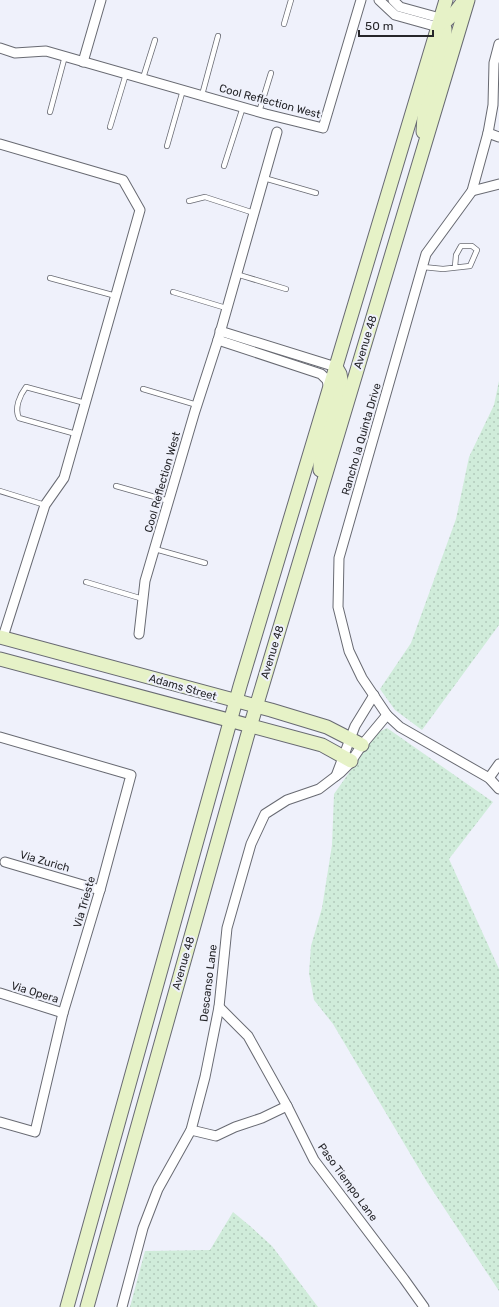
<svg xmlns="http://www.w3.org/2000/svg" width="499" height="1307" font-family="Rubik,sans-serif">
<style>
.grass{fill:url(#grass-dots)}
.lines{fill:none;stroke-linecap:round;stroke-linejoin:round}
.lane-casing{stroke:#686a72;stroke-width:6}
.street-casing{stroke:#686a72;stroke-width:11}
.secondary-casing{stroke:#686a72;stroke-width:15}
.lane{stroke:#fff;stroke-width:4.5}
.street{stroke:#fff;stroke-width:9}
.secondary{stroke:#e6f2c7;stroke-width:13}
.labels{text-anchor:middle;stroke-width:4;stroke-linejoin:round;paint-order:stroke}
.street-label{font-size:11px;fill:#26262a;stroke:#eff1fb}
</style>
<defs>
<pattern id="grass-dots" width="8" height="8" patternUnits="userSpaceOnUse"><rect width="8" height="8" fill="#d0ecda"/><path d="M2 2h.1M6 6h.1" fill="none" stroke="#b2cabb" stroke-width="1.8" stroke-linecap="round"/></pattern>
</defs>
<rect width="100%" height="100%" fill="#eff1fb"/>
<g class="grass">
<polygon points="499,381 499,625 422,730 395,710 380,689 411,643 456,519 469,457 494,405"/>
<polygon points="387,728 493,802 449,859 499,969 499,1291 427,1182 333,1024 314,1000 309,973 311,946 322,908 332,845 334,794 377,733"/>
<polygon points="233,1212 250,1226 272,1246 318,1307 130,1307 145,1251 210,1250"/>
</g>
<g class="lines">
<defs>
<g id="lane">
<polyline points="284,24 291,0"/>
<polyline points="143,78 155,40"/>
<polyline points="202,95 218,36"/>
<polyline points="50,112 65,56"/>
<polyline points="259,112 271,73"/>
<polyline points="110,127 126,74"/>
<polyline points="167,146 183,90"/>
<polyline points="224,166 243,107"/>
<polyline points="264,178 316,193"/>
<polyline points="189,201 205,197 254,213"/>
<polyline points="423,267 443,269 470,266 477,250 472,246 461,246 456,255 455,267"/>
<polyline points="236,274 286,289"/>
<polyline points="50,278 116,296"/>
<polyline points="173,292 226,308"/>
<polyline points="143,389 197,405"/>
<path d="M76 434 19 418C14 408 20 395 26 387L85 403"/>
<polyline points="116,486 169,501"/>
<polyline points="0,491 45,505"/>
<polyline points="155,549 205,563"/>
<polyline points="86,582 143,599"/>
</g>
<g id="street">
<polyline points="379,0 395,15 438,27"/>
<polyline points="393,0 400,7 440,18"/>
<polyline points="499,44 494,63 493,105 488,133 472,191 426,254 339,558 338,607 349,651 362,678 387,715 400,727 489,778 499,789"/>
<polyline points="0,48 15,53 46,51 266,114 323,128 361,0"/>
<polyline points="83,62 101,0"/>
<polyline points="488,133 499,137"/>
<polyline points="0,144 123,180 140,210 64,478 45,505 3,637"/>
<polyline points="472,191 499,184"/>
<polyline points="220,331 336,367"/>
<polyline points="218,340 321,374 327,380 329,389"/>
<polyline points="139,634 145,581 195,411 218,340 277,132"/>
<polyline points="0,737 131,775 100,890 63,1013 35,1132 0,1122"/>
<polyline points="336,776 355,726 374,695"/>
<polyline points="489,778 499,764"/>
<polyline points="5,862 100,890"/>
<polyline points="0,993 63,1013"/>
<polyline points="219,1007 248,1036 287,1106 314,1160 404,1279 424,1307"/>
<polyline points="191,1130 216,1136 235,1127 262,1118 287,1106"/>
<polyline points="122,1307 143,1228 158,1189 191,1130 205,1077 219,1007 227,928 251,844 265,814 287,800 319,789 340,773 350,763 362,745 387,715"/>
</g>
<g id="secondary">
<path d="M438 27C449 20 457 11 464 0"/>
<polyline points="423,132 424,115 445,44 445,29 441,19"/>
<polyline points="320,470 320,460 342,385 340,374 336,367"/>
<polyline points="0,637 271,710 327,727 362,745"/>
<polyline points="0,659 322,745 351,761"/>
<polyline points="67,1307 240,686 446,0"/>
<polyline points="87,1307 247,737 468,0"/>
</g>
</defs>
<use href="#lane" class="lane-casing"/>
<use href="#street" class="street-casing"/>
<use href="#secondary" class="secondary-casing"/>
<use href="#lane" class="lane"/>
<use href="#street" class="street"/>
<use href="#secondary" class="secondary"/>
</g>
<g class="labels">
<g class="street-label">
<text transform="translate(270 101) rotate(15)" y="4">Cool Reflection West</text>
<text transform="translate(365 342) rotate(-73)" y="4">Avenue 48</text>
<text transform="translate(361 439) rotate(-74)" y="4">Rancho la Quinta Drive</text>
<text transform="translate(162 482) rotate(-74)" y="4">Cool Reflection West</text>
<text transform="translate(272 652) rotate(-73)" y="4">Avenue 48</text>
<text transform="translate(183 687) rotate(16)" y="4">Adams Street</text>
<text transform="translate(45 861) rotate(16)" y="4">Via Zurich</text>
<text transform="translate(84 902) rotate(-74)" y="4">Via Trieste</text>
<text transform="translate(183 963) rotate(-74)" y="4">Avenue 48</text>
<text transform="translate(208 983) rotate(-83)" y="4">Descanso Lane</text>
<text transform="translate(35 992) rotate(17)" y="4">Via Opera</text>
<text transform="translate(348 1182) rotate(54)" y="4">Paso Tiempo Lane</text>
</g>
</g>
<path d="M359 30v6h74v-6" fill="none" stroke="#26262a" stroke-width="2"/>
<text x="365" y="30" font-size="12" fill="#26262a" stroke="#eff1fb" stroke-width="3" paint-order="stroke">50 m</text>
</svg>
